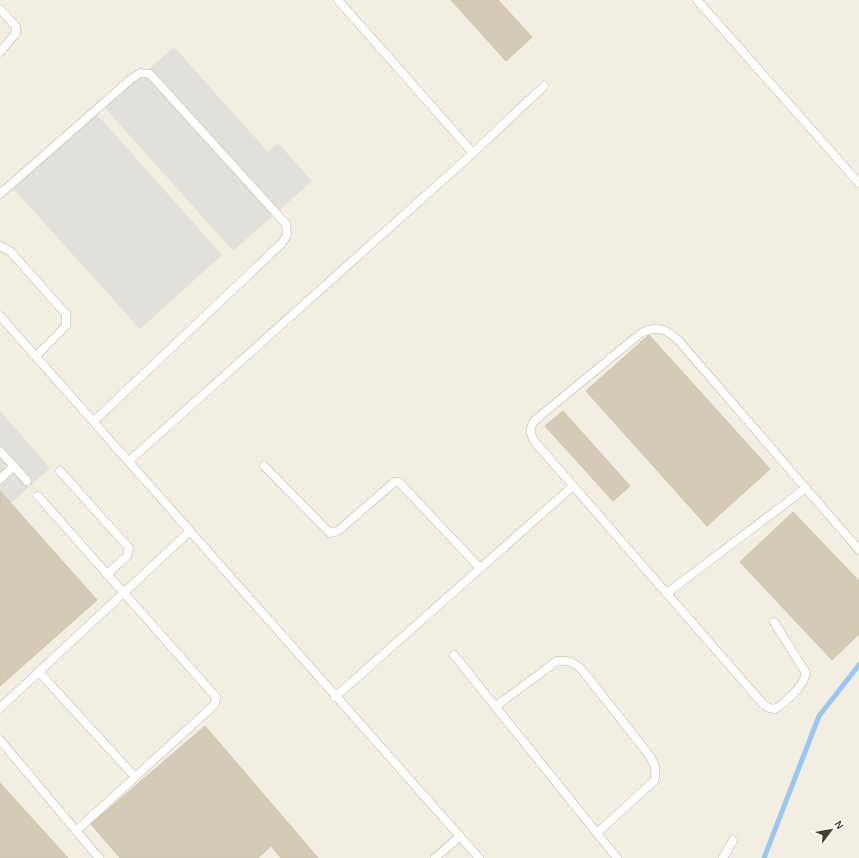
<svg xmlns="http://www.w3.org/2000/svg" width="859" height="858" font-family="Karla,sans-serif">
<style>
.parking{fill:#e2e0db}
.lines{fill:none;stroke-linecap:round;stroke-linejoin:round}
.stream{stroke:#99c7f4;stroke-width:5}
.building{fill:#d3cbb6;stroke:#cfc4a9}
.lane-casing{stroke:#bdb7a4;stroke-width:9}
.lane{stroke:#fff;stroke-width:8}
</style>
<rect width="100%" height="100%" fill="#f2eee1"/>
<g class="parking">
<polygon points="174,47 268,152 278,143 312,181 233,251 105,108"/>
<polygon points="94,111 222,255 140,329 11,186"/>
<polygon points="0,411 50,468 11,503 0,491"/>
</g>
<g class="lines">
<polyline class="stream" points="764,858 819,716 859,665"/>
</g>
<g class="building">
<polygon points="451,0 498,0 532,37 506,61"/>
<polygon points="649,335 770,469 707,526 586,391"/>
<polygon points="563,411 630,486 613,501 545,426"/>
<polygon points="0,491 97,600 0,686"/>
<polygon points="793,512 859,581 859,634 832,660 740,562"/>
<polygon points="205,726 318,858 281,858 271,846 258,858 120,858 91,824"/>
<polygon points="0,783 68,858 0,858"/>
</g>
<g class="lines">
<defs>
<g id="lane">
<polyline points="338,0 473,153"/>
<polyline points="697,0 859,183"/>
<polyline points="0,9 16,27 16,33 0,52"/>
<polyline points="0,194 131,79 140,73 150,74 286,224 287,235 282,243 94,421"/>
<polyline points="0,246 11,252 66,314 66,326 36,356"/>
<polyline points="0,316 479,858"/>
<polyline points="0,451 27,481"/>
<polyline points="129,461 473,153 544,86"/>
<polyline points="264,466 330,533 338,531 391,485 395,482 399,482 480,568"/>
<polyline points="60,471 129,548 127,556 107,574"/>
<polyline points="0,479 14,466"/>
<polyline points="38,496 216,697 215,703 212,707 76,831"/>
<polyline points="667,593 806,488"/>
<path d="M774 622 806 673C804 686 786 702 775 709L769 708 764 705 535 442C530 434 529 429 534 421L641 333C658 325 666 329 679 341L859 550"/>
<polyline points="454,655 617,858"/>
<polyline points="39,672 135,777"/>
<polyline points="335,697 573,486"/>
<path d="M496 706 557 661C569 660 574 662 583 671L649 755C655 764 657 770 654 781L597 833"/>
<polyline points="0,708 190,531"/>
<polyline points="0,740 99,858"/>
<polyline points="435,858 460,836"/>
<polyline points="723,858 733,840"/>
</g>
</defs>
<use href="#lane" class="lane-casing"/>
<use href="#lane" class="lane"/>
</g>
<g transform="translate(831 830) rotate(58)" stroke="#ffffff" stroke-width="3" paint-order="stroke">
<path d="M0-3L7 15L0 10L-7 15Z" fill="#433e32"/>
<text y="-6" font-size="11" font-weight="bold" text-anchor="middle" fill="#433e32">N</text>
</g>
</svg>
